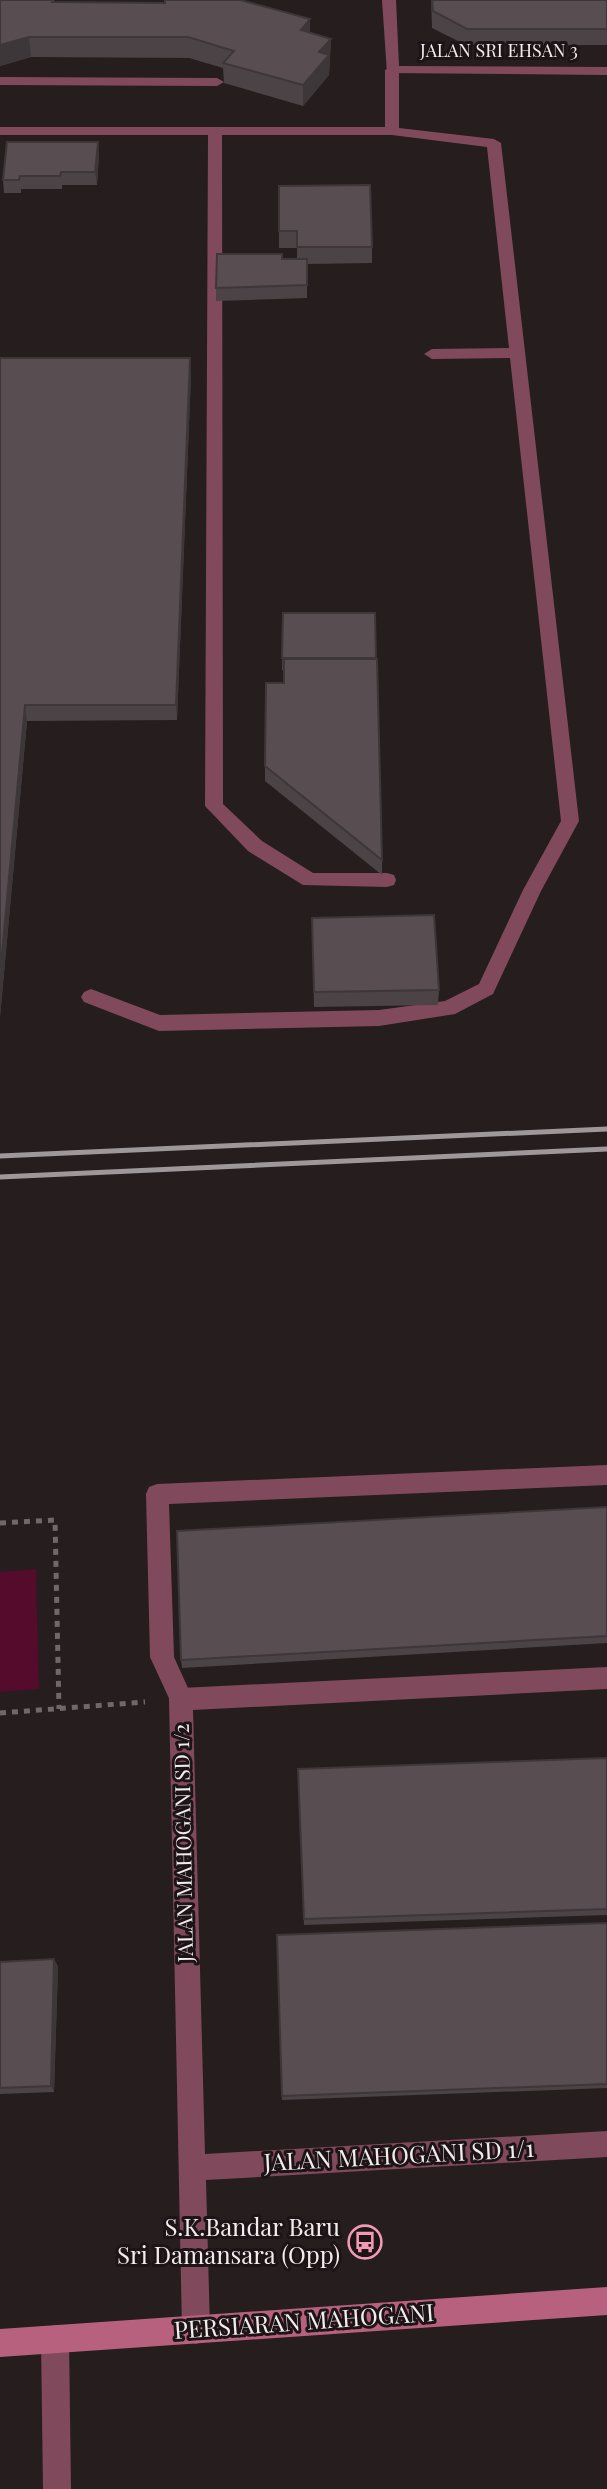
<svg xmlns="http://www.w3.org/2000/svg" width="607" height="2489" font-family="'Playfair Display',serif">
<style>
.green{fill:#550b2c}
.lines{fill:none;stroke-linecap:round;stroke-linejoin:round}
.path{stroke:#70686a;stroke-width:5;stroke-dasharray:6 6;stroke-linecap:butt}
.lane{fill:#814a5c;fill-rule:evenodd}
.street{fill:#814a5c;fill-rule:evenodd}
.secondary{fill:#b8617f;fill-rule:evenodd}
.rail{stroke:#9f989a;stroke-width:5}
.wall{fill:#4c4346}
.shaded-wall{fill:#3e3739}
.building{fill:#584e51;stroke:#3e3739;stroke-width:2}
.labels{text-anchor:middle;stroke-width:6;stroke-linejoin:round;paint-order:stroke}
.far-street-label{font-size:18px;fill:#f2eced;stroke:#1c1416}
.street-label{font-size:21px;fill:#f2eced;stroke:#1c1416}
.near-street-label{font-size:24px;fill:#f2eced;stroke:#1c1416}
.near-poi-label{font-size:24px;fill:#f2eced;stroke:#1c1416;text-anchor:end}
</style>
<rect width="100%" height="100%" fill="#261d1f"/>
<polygon class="green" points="36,1569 39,1689 0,1692 0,1572"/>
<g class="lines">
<g class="path">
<polyline points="0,1523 55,1520 59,1709"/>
<polyline points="0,1713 145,1702"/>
</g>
<g class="lane">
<polygon points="392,66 399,70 399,128 494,139 501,143 579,821 541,891 493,994 455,1014 379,1026 159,1031 84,1002 81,997 84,992 91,989 160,1015 379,1010 445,1001 479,984 523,890 561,821 510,358 432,359 424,354 432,349 509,348 487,147 392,135 222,135 223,804 262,841 313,873 387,873 394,875 396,880 394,885 387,887 303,885 248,851 205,806 208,135 0,135 0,127 385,127 385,70"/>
<polygon points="0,77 217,78 224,82 217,86 0,85"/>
<polygon points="607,1465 607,1485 169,1504 174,1657 193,1699 189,1707 181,1710 173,1707 150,1657 146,1494 149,1487 157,1484"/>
<polygon points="55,2325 65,2329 69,2339 71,2489 43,2489 41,2339 45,2329"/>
</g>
<g class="street">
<polygon points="382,0 396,0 399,66 607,67 607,75 387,73"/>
<polygon points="607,1667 607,1689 193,1710 205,2154 607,2131 607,2157 206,2180 210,2330 206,2340 196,2344 186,2340 182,2330 169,1699 173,1691 181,1688"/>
</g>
<polygon class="secondary" points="607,2287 607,2315 0,2357 0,2329"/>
<g class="rail">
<polyline points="0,1156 607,1129"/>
<polyline points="0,1177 607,1149"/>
</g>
</g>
<g class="wall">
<polygon points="0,0 54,0 55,2 310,33 331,39 329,75 303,106 224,83 223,68 189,58 31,57 0,66"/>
<polygon points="431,0 607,0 607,45 466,45 432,28"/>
<polygon points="99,155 97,185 62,185 62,189 21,189 21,193 4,193 3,180"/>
<polygon points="279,186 372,247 372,263 307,264 307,298 216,301 216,288 297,259 297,248 279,248"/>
<polygon points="0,358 191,375 177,720 27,721 0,1017"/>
<polygon points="283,613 382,860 382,875 265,781 265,766 284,683 284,670 282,670"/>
<polygon points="312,918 439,990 438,1005 314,1007"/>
<polygon points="607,1507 607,1643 182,1668 181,1660"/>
<polygon points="607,1758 607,1915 304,1925 298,1769"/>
<polygon points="607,1923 607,2088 282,2100 277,1935"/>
<polygon points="54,1959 58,1967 54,2092 0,2094 0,1962"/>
</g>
<g class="shaded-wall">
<polygon points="310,19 310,40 301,30"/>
<polygon points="29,37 31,57 0,66 0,45"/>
<polygon points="331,39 329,75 303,106 303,85 319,52"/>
<polygon points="98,142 99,155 97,185 95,172"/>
<polygon points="190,358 191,375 177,720 176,705"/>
<polygon points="25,705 27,721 0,1017 0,974"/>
<polygon points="54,1959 58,1967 54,2092 51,2086"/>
</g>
<g class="building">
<polygon points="0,0 52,0 52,2 165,3 165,0 240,0 310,19 301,30 331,39 319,52 329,55 303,85 223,63 234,51 188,37 29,37 0,45"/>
<polygon points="432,0 607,0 607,29 467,29 433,11"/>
<polygon points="7,142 98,142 95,172 61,172 60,176 20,176 19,180 3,180"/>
<polygon points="370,185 372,247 297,247 297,231 279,231 279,186"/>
<polygon points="217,254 282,254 282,259 307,259 307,285 216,288"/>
<polygon points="0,358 190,358 176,705 25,705 0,974"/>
<polygon points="283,613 375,613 376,658 282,658"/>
<polygon points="284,659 377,659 382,860 265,766 266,683 284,683"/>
<polygon points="434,915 439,990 314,992 312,918"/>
<polygon points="607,1507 607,1636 181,1660 177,1531"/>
<polygon points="607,1758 607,1909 304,1919 298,1769"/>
<polygon points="607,1923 607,2084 282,2096 277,1935"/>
<polygon points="54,1959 51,2086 0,2088 0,1962"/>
</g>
<defs>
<symbol id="bus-ring" viewBox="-11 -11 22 22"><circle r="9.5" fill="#1c1416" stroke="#f09ab5" stroke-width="1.5"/><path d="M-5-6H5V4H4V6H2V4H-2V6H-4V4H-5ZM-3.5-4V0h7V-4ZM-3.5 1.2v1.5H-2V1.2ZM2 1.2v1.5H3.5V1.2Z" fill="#f09ab5"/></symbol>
</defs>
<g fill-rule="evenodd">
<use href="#bus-ring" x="346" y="2223" width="38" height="38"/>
</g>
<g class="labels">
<g class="far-street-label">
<text x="499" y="57">JALAN SRI EHSAN 3</text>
</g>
<g class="street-label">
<text transform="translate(184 1843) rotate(-91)" y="7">JALAN MAHOGANI SD 1/2</text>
</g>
<g class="near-street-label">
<text transform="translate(399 2156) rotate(-3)" y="8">JALAN MAHOGANI SD 1/1</text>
<text transform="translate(304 2322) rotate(-4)" y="8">PERSIARAN MAHOGANI</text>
</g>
<g class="near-poi-label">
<text x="340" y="2236">S.K.Bandar Baru<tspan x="340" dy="28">Sri Damansara (Opp)</tspan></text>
</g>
</g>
</svg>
